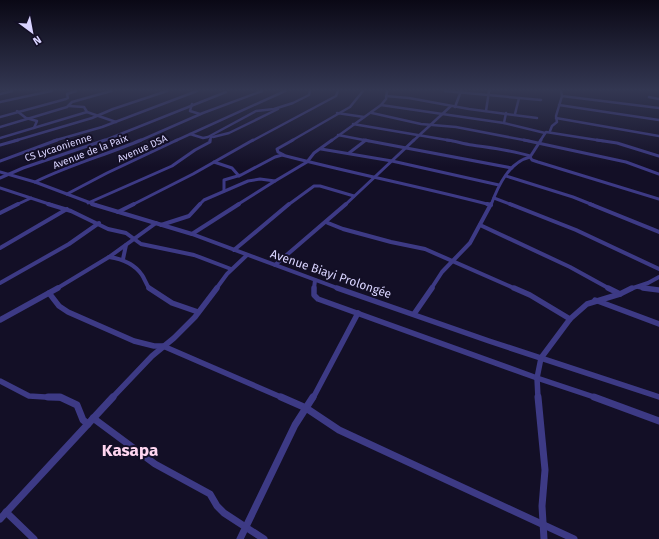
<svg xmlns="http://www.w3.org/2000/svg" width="659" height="539" font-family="'Fira Sans',sans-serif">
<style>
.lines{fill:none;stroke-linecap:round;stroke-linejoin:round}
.street-far4{stroke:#3d3a85;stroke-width:2.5}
.street-far3{stroke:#3d3a85;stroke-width:3}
.street-far2{stroke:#3d3a85;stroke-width:4}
.street-far1{stroke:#3d3a85;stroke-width:5.5}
.street{stroke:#3d3a85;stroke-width:7}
.labels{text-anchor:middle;stroke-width:4;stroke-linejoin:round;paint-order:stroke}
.far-street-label{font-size:10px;fill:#d9d4ff;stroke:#130f26}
.street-label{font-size:12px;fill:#d9d4ff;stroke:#130f26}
.near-quarter-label{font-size:17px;font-weight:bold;fill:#ffd6f0;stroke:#130f26}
</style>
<rect width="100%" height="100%" fill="#130f26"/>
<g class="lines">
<g class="street-far4">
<polyline points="445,91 541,100"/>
<polyline points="561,91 562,96 659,108"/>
<polyline points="0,94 12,91"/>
<polyline points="386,96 409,98 469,109 537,118"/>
<polyline points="649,97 659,99"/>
<polyline points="0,102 51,91"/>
<polyline points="192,104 190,111 200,114"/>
<polyline points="381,105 504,123"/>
<polyline points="559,105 659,120"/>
<polyline points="69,106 84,107 87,112 116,122"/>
<polyline points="455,107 461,91"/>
<polyline points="17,111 26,118 37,121 34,128"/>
<polyline points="486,111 489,91"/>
<polyline points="337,113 364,117"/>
<polyline points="372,113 421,124 456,127 529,141"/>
<polyline points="506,113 504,123 545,133"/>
<polyline points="515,114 519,98"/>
<polyline points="0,117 66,99 68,98 67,94 76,91"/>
<polyline points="556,118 659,136"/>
<polyline points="353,124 453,141"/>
<polyline points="0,127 67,107 72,102 111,91"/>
<polyline points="550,131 552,126 557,122 556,116 562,96"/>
<polyline points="190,134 203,138 208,137 256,111 274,109 293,103 309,95 310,91"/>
<polyline points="338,135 369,141"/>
<polyline points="213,137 229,133 278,109"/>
<polyline points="0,138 87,112"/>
<polyline points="14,141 92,118 113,109 167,91"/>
<polyline points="53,141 102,127 197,91"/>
<polyline points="103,141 226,92"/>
<polyline points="139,141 203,113 262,91"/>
<polyline points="175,141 285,91"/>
<polyline points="210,141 211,137"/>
<polyline points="252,141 336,96 338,91"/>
<polyline points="291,141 350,107 363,91"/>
<polyline points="331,141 381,105 386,99 387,91"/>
<polyline points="413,141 451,106"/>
<polyline points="540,141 546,132 603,141"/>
</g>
<g class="street-far3">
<polyline points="364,140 512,168"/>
<path d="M447 140C455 141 464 144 472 145 492 148 511 150 530 156"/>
<polyline points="524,140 626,162 659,174"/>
<polyline points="597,140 617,143 659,156"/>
<polyline points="0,145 18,140"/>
<polyline points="321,149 392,161 499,185"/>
<polyline points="349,153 366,140"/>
<polyline points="284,155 278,152 277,149 293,140"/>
<polyline points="530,157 532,160 538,162 659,199"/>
<polyline points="0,161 57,140"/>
<polyline points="214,162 232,168 239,176"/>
<polyline points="0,172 35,182 96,205"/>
<polyline points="506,176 573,197 593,205"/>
<polyline points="0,178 23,168 105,140"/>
<path d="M35 182C69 165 106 155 141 140"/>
<polyline points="0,188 52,205"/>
<path d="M224 191V180L241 175 275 157 282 155C351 173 422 187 491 205"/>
<polyline points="67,194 107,173 177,140"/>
<polyline points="494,198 512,205"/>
<polyline points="88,203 172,166 195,150 210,142 210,140"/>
<polyline points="16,205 31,198"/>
<polyline points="132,205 193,174 253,140"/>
<polyline points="199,205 204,200 248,181 260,179 275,181 307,162 314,153 332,140"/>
<polyline points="237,205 275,181"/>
<polyline points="288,205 314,186 320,186 354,196"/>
<polyline points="345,205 414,140"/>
<path d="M491 205C498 186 509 162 530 157L541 140"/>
</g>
<g class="street-far2">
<polyline points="48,204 71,211 108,229 126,233 141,244 194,255 231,269"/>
<polyline points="92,204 192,234 340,289"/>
<polyline points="487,204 491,205"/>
<polyline points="510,204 576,230 659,269"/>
<polyline points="590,204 659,232"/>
<polyline points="118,212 134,204"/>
<polyline points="0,213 18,204"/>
<polyline points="328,223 343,229 391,242 425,249 516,289"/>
<polyline points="161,225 189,216 200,204"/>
<polyline points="480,225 570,267 610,289"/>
<polyline points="192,234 239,204"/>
<polyline points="0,248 67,209"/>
<polyline points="234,250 289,204"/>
<path d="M109 257C122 259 134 263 142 275 145 279 146 285 150 289"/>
<polyline points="123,259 126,245"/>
<polyline points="275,265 346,204"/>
<polyline points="0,283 69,244 99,223"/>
<polyline points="638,287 650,289"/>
<polyline points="56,289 109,257 156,223"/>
<polyline points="216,289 227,274 247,255"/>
<polyline points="314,289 315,280"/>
<polyline points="431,289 442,272 470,243 491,204"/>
<polyline points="630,289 648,283 659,277"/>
</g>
<g class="street-far1">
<polyline points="149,288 172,303 198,312"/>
<polyline points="314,288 314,295 318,299 537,378 597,398"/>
<polyline points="337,288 489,341 659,397"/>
<polyline points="514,288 530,295 570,319"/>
<polyline points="608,288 620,294"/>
<polyline points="643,288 659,290"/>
<polyline points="49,293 59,306 68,312 134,341 154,346 163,346 283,398"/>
<polyline points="595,300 659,324"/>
<polyline points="414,314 432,288"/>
<polyline points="0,320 58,288"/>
<polyline points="0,381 29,396 61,398"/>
<polyline points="112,398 152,356 174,338 195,317 217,288"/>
<polyline points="313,398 358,313"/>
<polyline points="538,398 537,378 541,358 570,319 587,304 620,294 632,288"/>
</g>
<g class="street">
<polyline points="48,397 60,397 77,405 83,420 88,424"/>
<polyline points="281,397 306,408 339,430 574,539"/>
<polyline points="538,397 545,470 542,506 544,539"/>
<polyline points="594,397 659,421"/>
<polyline points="93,418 155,464 210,494 217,506 224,513 264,539"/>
<polyline points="6,512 34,539"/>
<polyline points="0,519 113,397"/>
<polyline points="240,539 295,425 313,397"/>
</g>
</g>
<linearGradient id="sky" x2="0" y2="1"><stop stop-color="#0a0815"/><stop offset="0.54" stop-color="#333752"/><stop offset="1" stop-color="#333752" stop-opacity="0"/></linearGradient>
<rect width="659" height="167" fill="url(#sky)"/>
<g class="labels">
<g class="far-street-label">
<text transform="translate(58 147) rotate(-18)" y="4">CS Lycaonienne</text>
<text transform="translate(142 148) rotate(-24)" y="4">Avenue DSA</text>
<text transform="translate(90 151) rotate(-21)" y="4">Avenue de la Paix</text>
</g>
<g class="street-label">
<text transform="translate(331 274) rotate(19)" y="4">Avenue Biayi Prolongée</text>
</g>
<g class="near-quarter-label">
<text x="130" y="456">Kasapa</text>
</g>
</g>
<g transform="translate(32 32) rotate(148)" stroke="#130f26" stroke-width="3" paint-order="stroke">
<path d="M0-3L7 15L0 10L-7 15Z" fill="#d9d4ff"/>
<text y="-6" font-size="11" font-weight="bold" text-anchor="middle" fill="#d9d4ff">N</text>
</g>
</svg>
